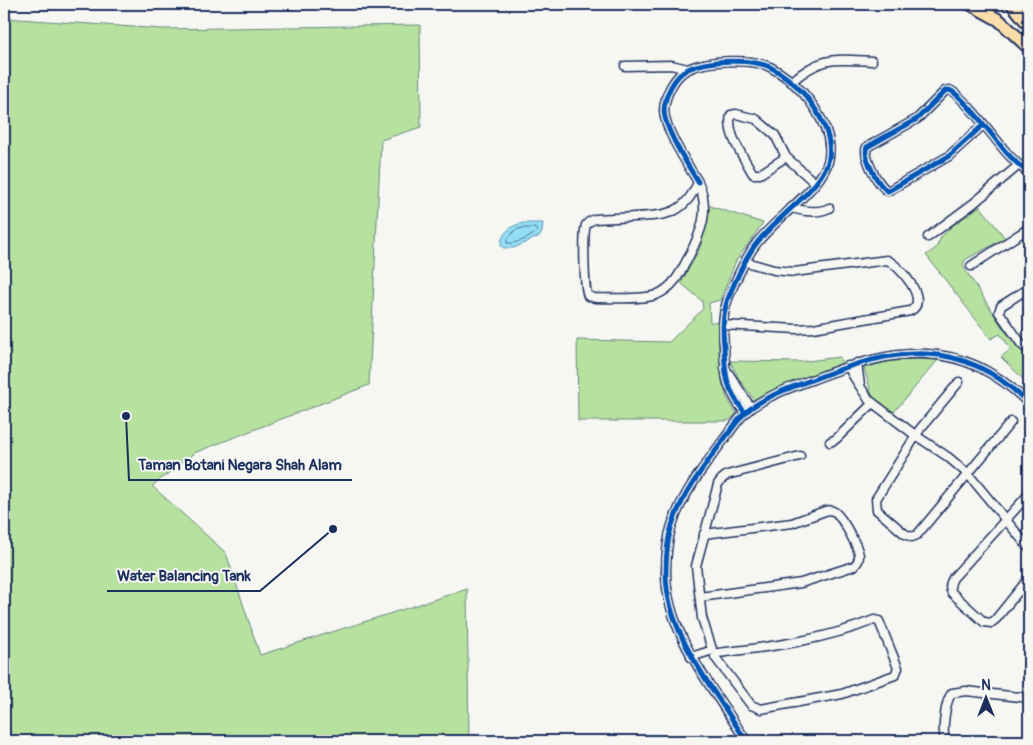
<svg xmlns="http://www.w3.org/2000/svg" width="1033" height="745" font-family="Pangolin,sans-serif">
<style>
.green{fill:#b6e19e;stroke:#68887e}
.water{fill:#93ddf4;stroke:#6397b8}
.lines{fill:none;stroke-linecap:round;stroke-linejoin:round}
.shore{stroke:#4b759a;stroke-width:1}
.minor-casing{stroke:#1b2f5e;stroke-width:11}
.highway-casing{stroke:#1b2f5e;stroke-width:15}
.minor{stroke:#f6f6f2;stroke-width:8}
.highway{stroke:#f9ddab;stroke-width:11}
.cycleway-casing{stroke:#f6f6f2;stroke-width:8}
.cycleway{stroke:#0057b8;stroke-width:5}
.leader{fill:none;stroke:#1b2f5e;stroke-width:2}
.callout-dot{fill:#1b2f5e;stroke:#f6f6f2;stroke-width:2}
.callout-label{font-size:15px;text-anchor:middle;font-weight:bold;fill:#1b2f5e;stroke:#f6f6f2;stroke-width:4;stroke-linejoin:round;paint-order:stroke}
</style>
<rect width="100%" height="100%" fill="#f6f6f2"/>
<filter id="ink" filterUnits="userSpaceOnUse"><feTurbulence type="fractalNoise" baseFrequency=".02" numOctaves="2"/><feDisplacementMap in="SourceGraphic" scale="10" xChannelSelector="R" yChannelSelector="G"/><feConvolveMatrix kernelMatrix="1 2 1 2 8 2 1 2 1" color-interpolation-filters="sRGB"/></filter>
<g filter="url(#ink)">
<g class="green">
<polygon points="4,18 162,29 420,25 421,127 381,140 369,385 194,453 152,486 226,553 260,655 467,589 469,741 4,741"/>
<polygon points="707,205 763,223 736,261 720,300 709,303 710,322 719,322 722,382 727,398 737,414 728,421 578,421 577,340 669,342 703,309 702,301 681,283 700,248 704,231"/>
<polygon points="980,206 1005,238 965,260 963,266 1004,330 1023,352 1029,357 1029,385 1001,357 1011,349 1000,334 991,339 926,255 936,248 941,237 951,227"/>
<polygon points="840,357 842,363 788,384 755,401 739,379 730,361 799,362"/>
<polygon points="911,359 938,360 893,413 872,396 864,368 887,362"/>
</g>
<path class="water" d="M523 223H543L542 232 540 236 514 248H504L501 246C501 233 511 225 523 223Z"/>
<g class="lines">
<path class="shore" d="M523 228H535L537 231C531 238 516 244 507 243V240L515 230Z"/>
<defs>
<g id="minor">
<polyline points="625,66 671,65 688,69"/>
<path d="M791 82C821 56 835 59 872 61"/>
<path d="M983 125 949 156 888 191C879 187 862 156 867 147L917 119 945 91 949 90C961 93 996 140 1006 152 1013 160 1021 167 1029 173"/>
<path d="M786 157 760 174H753C744 157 726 135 731 115L736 114 756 119 775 135 786 157 815 183"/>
<path d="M698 182C688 165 664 129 664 110 665 95 674 76 688 69 707 60 751 58 770 67 795 80 815 103 825 128 830 140 832 157 825 169 812 195 775 219 756 244 747 255 730 291 726 305 722 319 723 333 724 346 725 377 726 388 745 413"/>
<path d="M698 182C711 210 701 233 688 258 680 274 673 288 656 295 643 300 611 298 595 298L588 296C584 291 583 233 586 225 588 222 592 220 596 219 609 218 622 218 635 217 666 216 685 214 698 182Z"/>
<path d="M791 208C803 211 818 214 829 208"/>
<polyline points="928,237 974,203 1019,165"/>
<polyline points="971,266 1029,228"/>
<polyline points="1029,288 1001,306 999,312 1022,345 1029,350"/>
<path d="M723 325 797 329 813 328 910 311C931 301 899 265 887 260L794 272 774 270 746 262"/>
<polyline points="857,363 860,385"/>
<polyline points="848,366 854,377 869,400 915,435 948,457 968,474 1029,548"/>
<polyline points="725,368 751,408"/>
<polyline points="959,382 920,429 876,499 877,510 905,534 912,537 917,535 1011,422"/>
<polyline points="830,442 836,439 873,403"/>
<path d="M1029 494 953 578C950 583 949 588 952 593L984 622 991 623 996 619 1029 578"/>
<path d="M700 597 801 583 854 566C857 563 859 561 859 556 859 548 840 513 833 511 830 510 828 510 825 511L792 523 704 534"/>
<polyline points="712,649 702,618 696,566 718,484 722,479 727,475 800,456"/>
<polyline points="691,657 710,651"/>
<path d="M715 657 751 705 761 709 842 694 895 675 898 668 879 621 874 620C824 640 771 647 718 653"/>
<path d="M746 741C716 691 666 635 666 573 666 558 667 540 672 525 683 493 705 465 725 438 732 429 738 419 746 412 765 396 792 387 814 379 895 347 963 336 1029 404"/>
<path d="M945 741C942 730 945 701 952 693L966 691 1029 698"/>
</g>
<g id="highway">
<polyline points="970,4 999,20 1029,48"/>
<polyline points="1012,4 1029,25"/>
<polyline points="1027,4 1029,7"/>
</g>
</defs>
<use href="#minor" class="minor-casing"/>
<use href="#highway" class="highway-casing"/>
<use href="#minor" class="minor"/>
<use href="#highway" class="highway"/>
<defs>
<g id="cycleway">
<path d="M983 125 949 156 888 191C879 187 862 156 867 147L917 119 945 91 949 90C961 93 996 140 1006 152 1013 160 1021 167 1029 173"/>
<path d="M698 182C688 165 664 129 664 110 665 95 674 76 688 69 707 60 751 58 770 67 795 80 815 103 825 128 830 140 832 157 825 169 812 195 775 219 756 244 747 255 730 291 726 305 722 319 723 333 724 346 725 377 726 388 745 413"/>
<path d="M746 741C716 691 666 635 666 573 666 558 667 540 672 525 683 493 705 465 725 438 732 429 738 419 746 412 765 396 792 387 814 379 895 347 963 336 1029 404"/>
</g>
</defs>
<use href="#cycleway" class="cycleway-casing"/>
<use href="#cycleway" class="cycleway"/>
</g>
</g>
<path class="leader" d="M126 416L129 480H352M333 529L260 591H107"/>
<g class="callout-dot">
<circle cx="126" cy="416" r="5"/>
<circle cx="333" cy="529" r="5"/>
</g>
<g class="callout-label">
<text x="240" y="470">Taman Botani Negara Shah Alam</text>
<text x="184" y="581">Water Balancing Tank</text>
</g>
<rect width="1033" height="745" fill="none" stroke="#f6f6f2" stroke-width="20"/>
<rect x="10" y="10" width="1013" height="725" fill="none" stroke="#1b2f5e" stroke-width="2" filter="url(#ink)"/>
<g transform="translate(986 698)" stroke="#f6f6f2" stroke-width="4" paint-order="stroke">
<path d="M0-4L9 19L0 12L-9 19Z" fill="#1b2f5e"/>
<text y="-8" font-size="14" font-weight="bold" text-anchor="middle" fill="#1b2f5e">N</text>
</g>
</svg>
